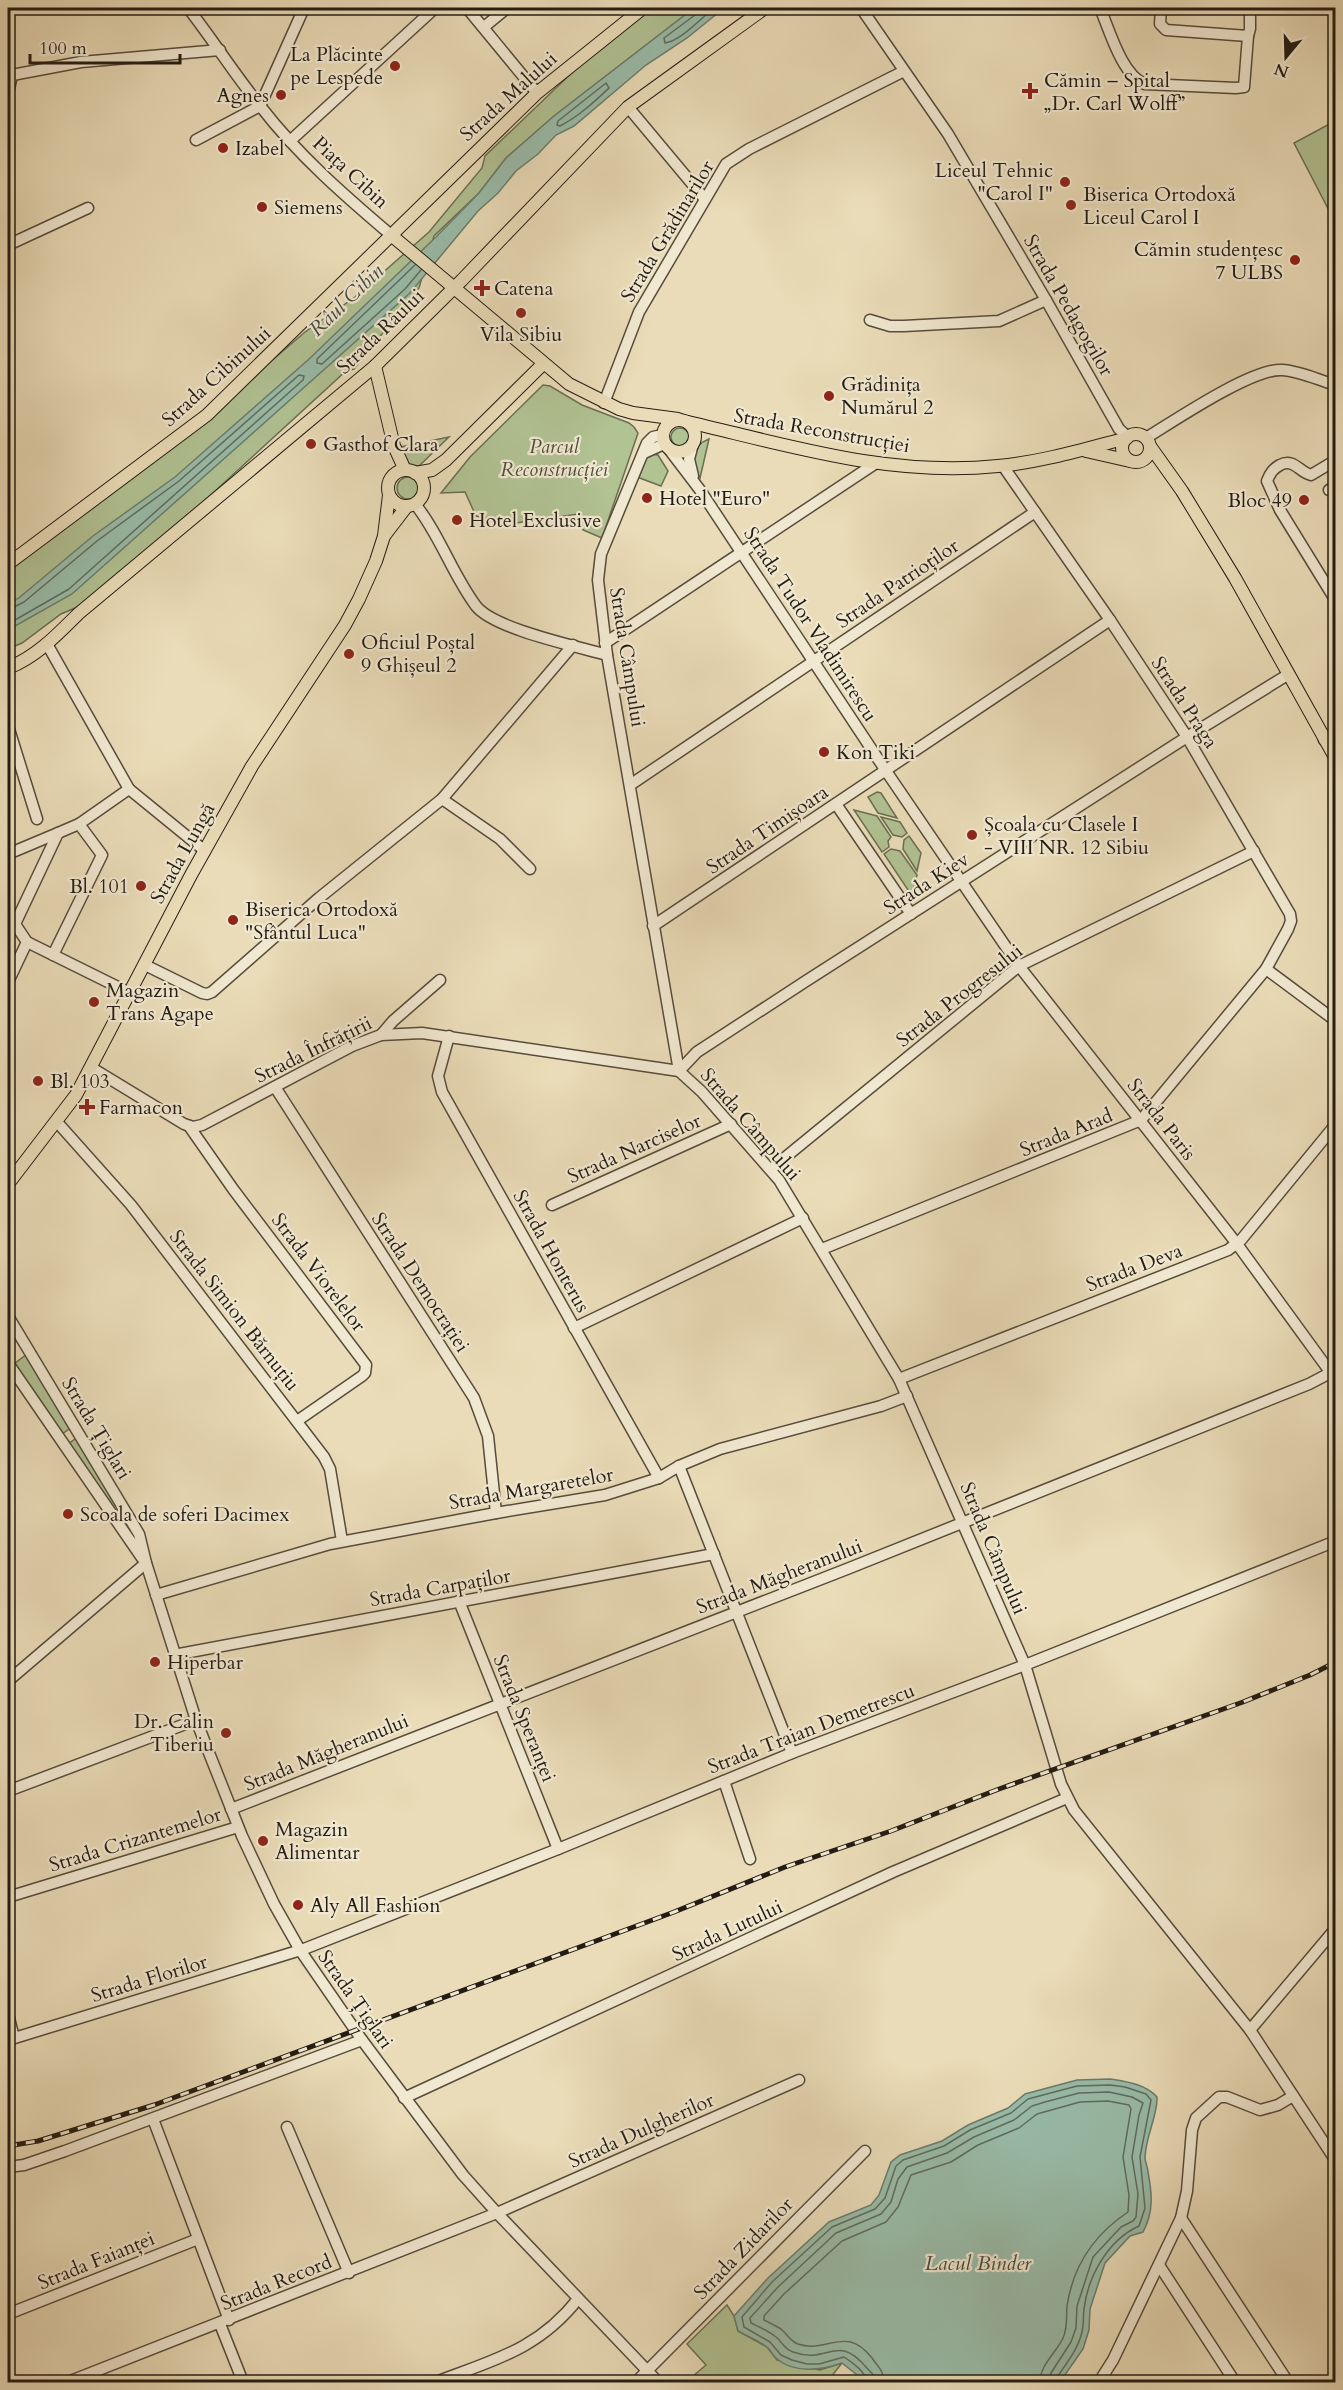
<svg xmlns="http://www.w3.org/2000/svg" width="1343" height="2390" font-family="Cardo,serif">
<style>
.green{fill:#b1c293;stroke:#6a6f53;stroke-width:1.5}
.water{fill:#99bca9;stroke:#6a7c6d;stroke-width:1.5}
.lines{fill:none;stroke-linecap:round;stroke-linejoin:round}
.shore{stroke:#5e6c5e;stroke-width:1.5}
.minor-casing{stroke:#564c3c;stroke-width:13}
.major-casing{stroke:#241c13;stroke-width:14}
.minor{stroke:#f1e8d1;stroke-width:10}
.major{stroke:#eadcb8;stroke-width:12}
.rail-casing{stroke:#241c13;stroke-width:5}
.rail{stroke:#f1e8d1;stroke-width:3;stroke-dasharray:9;stroke-linecap:butt}
.poi-dot{fill:#8f2418;stroke:#f1e8d1;stroke-width:2}
.labels{text-anchor:middle;stroke-width:4.5;stroke-linejoin:round;paint-order:stroke}
.poi-label{font-size:20px;fill:#241c13;stroke:#f1e8d1;text-anchor:start}
.street-label{font-size:20px;fill:#241c13;stroke:#f1e8d1}
.park-label{font-size:20px;font-style:italic;fill:#4e4e39;stroke:#f1e8d1}
.water-label{font-size:21px;font-style:italic;fill:#474c40;stroke:#f1e8d1}
</style>
<rect width="100%" height="100%" fill="#eadcb8"/>
<filter id="stains"><feTurbulence type="fractalNoise" baseFrequency=".00333" numOctaves="4"/><feColorMatrix values="0 0 0 0 .2 0 0 0 0 .09 0 0 0 0 .02 0 0 0 .5 -.17"/></filter>
<radialGradient id="worn" r=".72"><stop offset=".6" stop-color="#630" stop-opacity="0"/><stop offset="1" stop-color="#630" stop-opacity=".3"/></radialGradient>
<g class="green">
<polygon points="643,8 694,8 554,116 506,158 479,193 434,236 419,288 354,369 346,371 203,502 82,605 61,614 22,643 8,649 8,564 208,415 305,332 355,297 429,232 482,168 485,156 628,19"/>
<polygon points="1335,121 1335,222 1294,143"/>
<polygon points="543,385 550,386 582,405 629,423 634,427 638,433 602,538 583,530 578,514 509,524 476,516 465,492 441,493 470,457"/>
<circle cx="680" cy="437" r="9"/>
<polygon points="449,437 419,466 409,466 400,447"/>
<path d="M709 439 700 478C691 464 690 446 709 439Z"/>
<polygon points="653,454 658,455 668,471 661,486 637,477 645,457"/>
<circle cx="408" cy="488" r="11"/>
<polygon points="877,792 881,793 897,818 878,813 868,797"/>
<polygon points="854,810 877,816 891,837 888,841 889,847 882,852"/>
<polygon points="881,817 900,822 907,833 902,837 893,835"/>
<polygon points="909,836 921,853 917,871 903,849 904,840"/>
<polygon points="891,849 900,851 917,875 912,896 884,854"/>
<polygon points="27,1354 72,1427 62,1434 14,1364"/>
<polygon points="78,1437 123,1509 116,1514 68,1444"/>
<polygon points="727,2305 734,2316 738,2331 767,2347 777,2360 820,2370 842,2363 827,2382 686,2382 706,2365 687,2344"/>
</g>
<g class="water">
<polygon points="694,8 724,8 687,38 646,65 574,126 556,135 538,154 516,171 498,193 478,211 410,293 72,594 8,630 8,605 20,597 93,536 175,477 308,360 437,236 479,193 506,158 554,116"/>
<path d="M1110 2079C1128 2082 1145 2084 1157 2097 1158 2115 1145 2138 1145 2158 1145 2162 1148 2167 1148 2172 1152 2193 1154 2212 1143 2232L1130 2236 1105 2263 1090 2309 1089 2330 1083 2349 1060 2382H866L842 2363C822 2370 795 2374 777 2359 773 2356 771 2351 768 2348 760 2341 747 2336 738 2331L734 2316 768 2278 829 2222 871 2205 879 2195 891 2162 900 2155 942 2141 968 2125 1008 2108 1025 2094 1077 2080Z"/>
</g>
<g class="lines">
<g class="shore">
<path d="M697 8 695 15 664 38 665 43C681 41 701 18 714 8"/>
<path d="M606 83 609 88C594 102 578 117 560 126L557 125 558 121Z"/>
<polyline points="415,265 317,359 317,363 322,364 405,289 421,270"/>
<polyline points="8,610 24,602 97,541 179,481 299,375 304,376 303,380 69,589 8,624"/>
<path d="M867 2382C866 2372 853 2363 844 2357L819 2364H807L792 2360 781 2355 770 2342 744 2327 742 2317 772 2282 832 2227 875 2209 885 2198 896 2166 903 2160 944 2146 970 2130 1011 2113 1028 2099 1077 2086 1110 2085 1125 2087 1146 2094 1151 2100 1140 2157 1145 2208 1139 2226C1108 2240 1088 2276 1084 2309 1083 2316 1084 2324 1082 2332 1078 2349 1067 2363 1057 2377L1056 2382"/>
<path d="M875 2382C875 2374 871 2373 866 2367 836 2332 829 2365 793 2352 784 2349 782 2342 776 2337 769 2331 759 2327 751 2323L750 2318 778 2287 836 2233 881 2214 891 2202 898 2179 907 2167 947 2153 974 2137 1014 2120 1032 2106 1045 2102 1079 2093 1109 2092 1132 2097 1143 2103 1139 2115 1132 2157 1138 2194 1136 2217 1133 2221 1121 2227 1093 2257 1077 2306 1076 2328 1071 2342 1051 2373 1049 2382"/>
<path d="M884 2382C884 2371 878 2367 872 2358 845 2324 828 2354 798 2344 790 2341 788 2335 781 2329 776 2326 770 2323 764 2320V2316L784 2294 842 2241 886 2222 898 2207 911 2175 951 2162 978 2145 1019 2128 1037 2114 1080 2102 1108 2101 1129 2105 1131 2109 1123 2157 1129 2195 1128 2212C1095 2234 1073 2266 1067 2306 1066 2317 1068 2327 1063 2338 1056 2353 1040 2365 1040 2382"/>
</g>
<defs>
<g id="minor">
<path d="M188 8C213 40 235 75 261 107 298 155 345 196 391 235"/>
<polyline points="467,8 537,93"/>
<polyline points="861,8 948,134 1046,300 1119,429 1128,437"/>
<path d="M1100 8C1109 29 1122 76 1145 84L1236 88 1244 87 1248 36"/>
<polyline points="1161,8 1160,24 1166,30 1248,36 1250,29 1250,8"/>
<polyline points="484,27 507,8"/>
<polyline points="8,74 12,75 81,62 220,50"/>
<polyline points="8,94 12,75"/>
<polyline points="628,107 704,198"/>
<polyline points="196,140 260,106 304,8"/>
<polyline points="290,141 435,8"/>
<polyline points="8,245 88,208"/>
<polyline points="870,320 890,326 904,326 999,321 1046,300"/>
<polyline points="604,403 639,312 726,164 749,149 904,71"/>
<polyline points="662,435 653,437 647,443 601,554 598,580 607,655 679,1071 702,1092 779,1180 899,1379 1025,1665 1061,1784 1074,1810 1250,2030 1336,2161"/>
<path d="M1146 438C1174 421 1252 368 1282 370 1300 371 1318 380 1336 385"/>
<polyline points="668,448 700,490 886,771 1019,966 1237,1244 1336,1380"/>
<polyline points="644,453 664,444"/>
<path d="M1336 460 1311 475C1299 472 1294 458 1280 465 1273 469 1270 473 1267 481L1280 510 1336 601"/>
<polyline points="693,476 689,459 693,444"/>
<polyline points="1329,490 1336,486"/>
<path d="M415 504C440 535 452 574 476 606 494 629 576 646 607 655"/>
<polyline points="605,643 876,463"/>
<polyline points="47,644 129,789 205,851"/>
<polyline points="8,726 37,819"/>
<polyline points="1324,740 1336,733"/>
<polyline points="630,785 1035,512"/>
<polyline points="442,799 500,839 530,869"/>
<polyline points="836,804 911,914"/>
<polyline points="8,854 58,833"/>
<polyline points="653,926 1110,620"/>
<polyline points="27,942 130,993"/>
<polyline points="53,955 102,855 79,824"/>
<polyline points="145,965 202,993 207,994 212,992 319,898 442,799 573,645"/>
<polyline points="1266,969 1336,1021"/>
<polyline points="8,982 27,942 15,924 58,833 79,824 129,789"/>
<polyline points="381,1035 393,1021 440,980"/>
<polyline points="449,1036 438,1076 442,1092 659,1478"/>
<polyline points="92,1068 184,1124 193,1127 202,1125 352,1046 381,1035 422,1033 679,1071 697,1052 806,981 1187,737 1289,674"/>
<polyline points="275,1087 474,1398 488,1436 496,1513"/>
<polyline points="57,1122 131,1205 324,1457 330,1469 342,1541"/>
<polyline points="189,1126 233,1189 366,1365 365,1373 362,1376 297,1421"/>
<polyline points="771,1169 1019,966 1254,851"/>
<polyline points="552,1205 731,1124"/>
<polyline points="822,1249 1141,1120 1266,969 1288,929 1291,921 1290,914 1187,737 1110,620 1003,466"/>
<polyline points="8,1316 139,1534 146,1563 196,1720 242,1836 274,1904 300,1950 362,2040 463,2175 497,2213 658,2382"/>
<polyline points="574,1328 803,1218"/>
<polyline points="8,1363 142,1558"/>
<polyline points="899,1379 1228,1250 1241,1240 1336,1124"/>
<polyline points="679,1466 792,1753"/>
<polyline points="156,1595 330,1544 496,1513 605,1495 659,1478 679,1466 720,1449 881,1406 907,1396"/>
<polyline points="459,1601 558,1849"/>
<polyline points="174,1655 714,1554"/>
<polyline points="8,1681 146,1563"/>
<polyline points="724,1781 750,1859"/>
<polyline points="8,1791 196,1720"/>
<polyline points="231,1809 847,1569 1309,1384 1330,1373 1336,1367"/>
<polyline points="8,1897 238,1827"/>
<polyline points="8,2014 14,2038"/>
<polyline points="1250,2030 1336,1928"/>
<polyline points="8,2040 304,1949 558,1849 792,1753 1025,1665 1336,1541"/>
<polyline points="404,2098 893,1872 1067,1798"/>
<polyline points="153,2119 229,2320"/>
<polyline points="287,2127 349,2273"/>
<polyline points="8,2167 24,2165 65,2151 362,2040"/>
<polyline points="1181,2218 1288,2382"/>
<polyline points="1159,2265 1235,2382"/>
<polyline points="8,2314 198,2239"/>
<polyline points="220,2324 243,2382"/>
<polyline points="68,2382 497,2213 799,2080"/>
<path d="M436 2382C493 2360 538 2350 578 2299"/>
<polyline points="636,2382 865,2151"/>
<polyline points="1099,2382 1113,2360 1181,2218 1187,2191 1192,2130 1196,2118 1219,2097 1227,2097 1260,2110 1278,2105 1293,2096"/>
</g>
<g id="major">
<polyline points="391,235 569,384 619,409 633,413 678,419"/>
<polyline points="375,366 394,446 405,470"/>
<circle cx="679" cy="436" r="16"/>
<path d="M688 422C791 446 890 477 998 466 1042 462 1085 449 1127 438"/>
<circle cx="1136" cy="448" r="14"/>
<polyline points="1150,446 1182,491 1235,578 1336,759"/>
<polyline points="1086,451 1130,461"/>
<circle cx="406" cy="488" r="18"/>
<polyline points="415,473 432,470 446,460 543,364"/>
<polyline points="384,536 407,506"/>
<polyline points="8,564 207,415 537,93 643,8"/>
<path d="M8 668C36 657 57 635 78 614L375 366 462 280 628 107 765 8"/>
<polyline points="8,1184 76,1095 191,875 252,766 345,625 359,599 376,561 384,536 389,495"/>
</g>
</defs>
<use href="#minor" class="minor-casing"/>
<use href="#major" class="major-casing"/>
<use href="#minor" class="minor"/>
<use href="#major" class="major"/>
<defs>
<polyline id="rail" points="8,2146 38,2141 154,2105 674,1912 785,1867 891,1831 999,1789 1243,1702 1310,1675 1336,1662"/>
</defs>
<use href="#rail" class="rail-casing"/>
<use href="#rail" class="rail"/>
</g>
<g class="poi-dot">
<circle cx="395" cy="66" r="6"/>
<path d="M1027 82h6v6h6v6h-6v6h-6v-6h-6v-6h6z"/>
<circle cx="281" cy="95" r="6"/>
<circle cx="223" cy="148" r="6"/>
<circle cx="1065" cy="182" r="6"/>
<circle cx="1071" cy="205" r="6"/>
<circle cx="262" cy="207" r="6"/>
<circle cx="1295" cy="260" r="6"/>
<path d="M479 279h6v6h6v6h-6v6h-6v-6h-6v-6h6z"/>
<circle cx="521" cy="313" r="6"/>
<circle cx="829" cy="396" r="6"/>
<circle cx="311" cy="444" r="6"/>
<circle cx="647" cy="498" r="6"/>
<circle cx="1304" cy="500" r="6"/>
<circle cx="457" cy="520" r="6"/>
<circle cx="349" cy="654" r="6"/>
<circle cx="824" cy="752" r="6"/>
<circle cx="972" cy="835" r="6"/>
<circle cx="141" cy="886" r="6"/>
<circle cx="233" cy="920" r="6"/>
<circle cx="94" cy="1002" r="6"/>
<circle cx="38" cy="1081" r="6"/>
<path d="M84 1098h6v6h6v6h-6v6h-6v-6h-6v-6h6z"/>
<circle cx="68" cy="1514" r="6"/>
<circle cx="155" cy="1662" r="6"/>
<circle cx="226" cy="1733" r="6"/>
<circle cx="263" cy="1841" r="6"/>
<circle cx="298" cy="1905" r="6"/>
</g>
<g class="labels">
<g class="poi-label">
<text x="383" y="61" text-anchor="end">La Plăcinte<tspan x="383" dy="23">pe Lespede</tspan></text>
<text x="1044" y="87">Cămin – Spital<tspan x="1044" dy="23">„Dr. Carl Wolff”</tspan></text>
<text x="269" y="102" text-anchor="end">Agnes</text>
<text x="235" y="155">Izabel</text>
<text x="1053" y="177" text-anchor="end">Liceul Tehnic<tspan x="1053" dy="23">"Carol I"</tspan></text>
<text x="1083" y="201">Biserica Ortodoxă<tspan x="1083" dy="23">Liceul Carol I</tspan></text>
<text x="274" y="214">Siemens</text>
<text x="1283" y="256" text-anchor="end">Cămin studențesc<tspan x="1283" dy="23">7 ULBS</tspan></text>
<text x="494" y="295">Catena</text>
<text x="521" y="341" text-anchor="middle">Vila Sibiu</text>
<text x="841" y="391">Grădiniţa<tspan x="841" dy="23">Numărul 2</tspan></text>
<text x="323" y="451">Gasthof Clara</text>
<text x="659" y="505">Hotel "Euro"</text>
<text x="1292" y="507" text-anchor="end">Bloc 49</text>
<text x="469" y="527">Hotel Exclusive</text>
<text x="361" y="649">Oficiul Poștal<tspan x="361" dy="23">9 Ghișeul 2</tspan></text>
<text x="836" y="759">Kon Tiki</text>
<text x="984" y="831">Școala cu Clasele I<tspan x="984" dy="23">- VIII NR. 12 Sibiu</tspan></text>
<text x="129" y="893" text-anchor="end">Bl. 101</text>
<text x="245" y="916">Biserica Ortodoxă<tspan x="245" dy="23">"Sfântul Luca"</tspan></text>
<text x="106" y="997">Magazin<tspan x="106" dy="23">Trans Agape</tspan></text>
<text x="50" y="1088">Bl. 103</text>
<text x="99" y="1114">Farmacon</text>
<text x="80" y="1521">Scoala de soferi Dacimex</text>
<text x="167" y="1669">Hiperbar</text>
<text x="214" y="1728" text-anchor="end">Dr. Calin<tspan x="214" dy="23">Tiberiu</tspan></text>
<text x="275" y="1836">Magazin<tspan x="275" dy="23">Alimentar</tspan></text>
<text x="310" y="1912">Aly All Fashion</text>
</g>
<g class="street-label">
<text transform="translate(508 96) rotate(-42)" y="7">Strada Malului</text>
<text transform="translate(351 172) rotate(43)" y="7">Piața Cibin</text>
<text transform="translate(667 231) rotate(-59)" y="7">Strada Grădinarilor</text>
<text transform="translate(1069 305) rotate(60)" y="7">Strada Pedagogilor</text>
<text transform="translate(380 331) rotate(-44)" y="7">Strada Râului</text>
<text transform="translate(216 376) rotate(-42)" y="7">Strada Cibinului</text>
<text transform="translate(822 430) rotate(10)" y="7">Strada Reconstrucției</text>
<text transform="translate(897 583) rotate(-34)" y="7">Strada Patrioților</text>
<text transform="translate(811 624) rotate(57)" y="7">Strada Tudor Vladimirescu</text>
<text transform="translate(628 657) rotate(81)" y="7">Strada Câmpului</text>
<text transform="translate(1185 702) rotate(57)" y="7">Strada Praga</text>
<text transform="translate(767 829) rotate(-34)" y="7">Strada Timișoara</text>
<text transform="translate(182 853) rotate(-61)" y="7">Strada Lungă</text>
<text transform="translate(926 883) rotate(-33)" y="7">Strada Kiev</text>
<text transform="translate(959 995) rotate(-38)" y="7">Strada Progresului</text>
<text transform="translate(313 1049) rotate(-26)" y="7">Strada Înfrățirii</text>
<text transform="translate(1162 1119) rotate(52)" y="7">Strada Paris</text>
<text transform="translate(751 1124) rotate(49)" y="7">Strada Câmpului</text>
<text transform="translate(1066 1132) rotate(-22)" y="7">Strada Arad</text>
<text transform="translate(634 1148) rotate(-24)" y="7">Strada Narciselor</text>
<text transform="translate(552 1251) rotate(61)" y="7">Strada Honterus</text>
<text transform="translate(1134 1267) rotate(-21)" y="7">Strada Deva</text>
<text transform="translate(319 1272) rotate(53)" y="7">Strada Viorelelor</text>
<text transform="translate(421 1282) rotate(57)" y="7">Strada Democrației</text>
<text transform="translate(235 1310) rotate(52)" y="7">Strada Simion Bărnuțiu</text>
<text transform="translate(97 1428) rotate(59)" y="7">Strada Țiglari</text>
<text transform="translate(531 1488) rotate(-10)" y="7">Strada Margaretelor</text>
<text transform="translate(994 1548) rotate(67)" y="7">Strada Câmpului</text>
<text transform="translate(779 1576) rotate(-21)" y="7">Strada Măgheranului</text>
<text transform="translate(440 1587) rotate(-10)" y="7">Strada Carpaților</text>
<text transform="translate(525 1718) rotate(68)" y="7">Strada Speranței</text>
<text transform="translate(811 1728) rotate(-21)" y="7">Strada Traian Demetrescu</text>
<text transform="translate(326 1752) rotate(-22)" y="7">Strada Măgheranului</text>
<text transform="translate(135 1839) rotate(-17)" y="7">Strada Crizantemelor</text>
<text transform="translate(727 1930) rotate(-25)" y="7">Strada Lutului</text>
<text transform="translate(149 1978) rotate(-17)" y="7">Strada Florilor</text>
<text transform="translate(356 1999) rotate(55)" y="7">Strada Țiglari</text>
<text transform="translate(641 2130) rotate(-24)" y="7">Strada Dulgherilor</text>
<text transform="translate(743 2248) rotate(-46)" y="7">Strada Zidarilor</text>
<text transform="translate(96 2260) rotate(-22)" y="7">Strada Faianței</text>
<text transform="translate(276 2282) rotate(-22)" y="7">Strada Record</text>
</g>
<g class="park-label">
<text x="554" y="453">Parcul<tspan x="554" dy="23">Reconstrucției</tspan></text>
</g>
<g class="water-label">
<text transform="translate(346 300) rotate(-44)" y="7">Râul Cibin</text>
<text x="978" y="2270">Lacul Binder</text>
</g>
</g>
<rect width="1343" height="2390" fill="none" stroke="#eadcb8" stroke-width="30"/>
<rect x="9" y="9" width="1325" height="2372" fill="none" stroke="#241c13" stroke-width="3"/>
<rect x="15" y="15" width="1313" height="2360" fill="none" stroke="#241c13" stroke-width="1.5"/>
<g transform="translate(1286 57) rotate(199)" stroke="#f1e8d1" stroke-width="4.5" paint-order="stroke">
<path d="M0-4.5L10 22L0 15L-10 22Z" fill="#241c13"/>
<text y="-9" font-size="16" font-weight="bold" text-anchor="middle" fill="#241c13">N</text>
</g>
<path d="M30 54v9h150v-9" fill="none" stroke="#241c13" stroke-width="3"/>
<text x="39" y="54" font-size="18" fill="#241c13" stroke="#f1e8d1" stroke-width="4.5" paint-order="stroke">100 m</text>
<rect width="100%" height="100%" filter="url(#stains)"/>
<rect width="100%" height="100%" fill="url(#worn)"/>
</svg>
